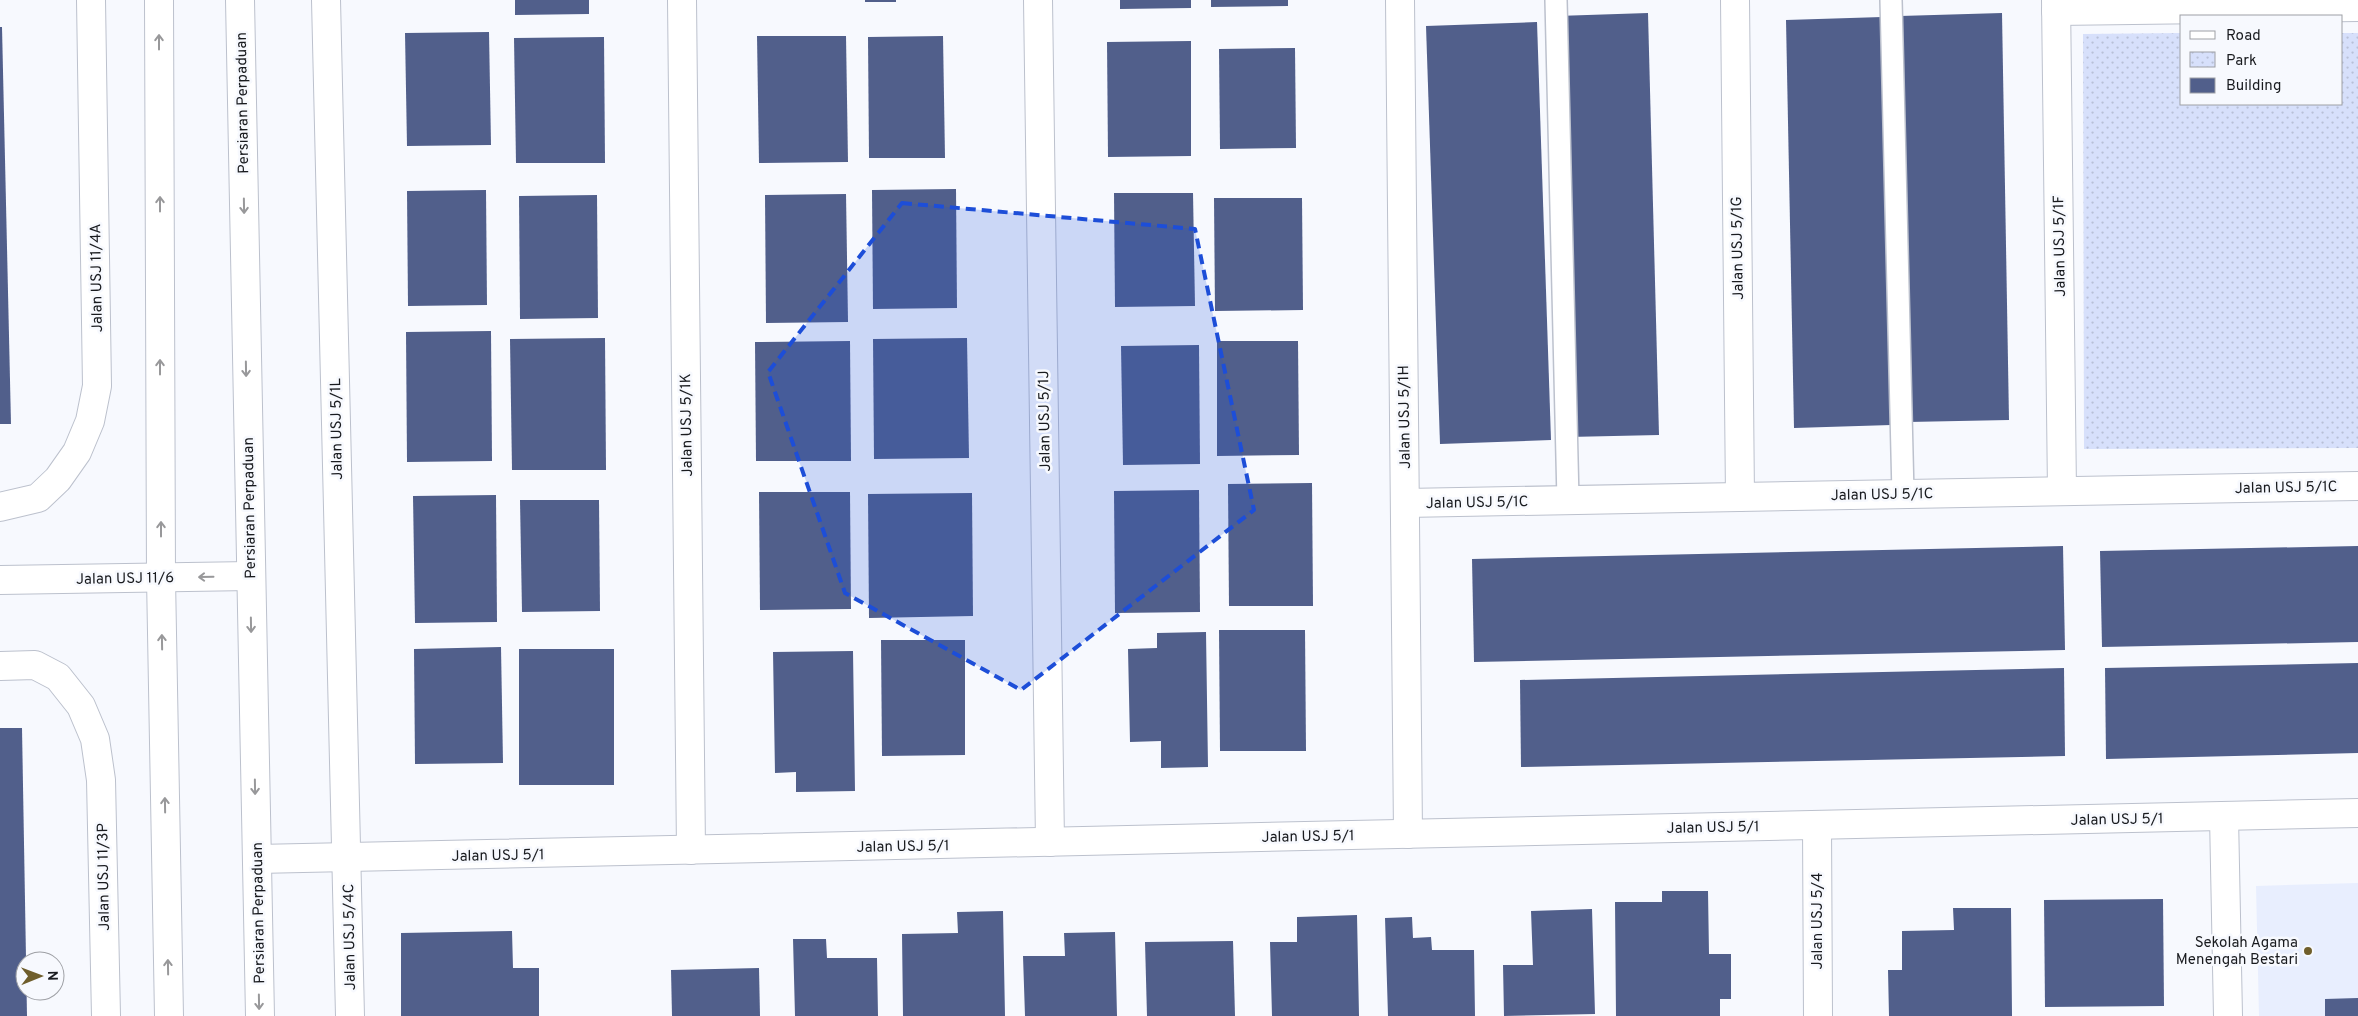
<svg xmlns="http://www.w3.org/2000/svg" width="2358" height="1016" font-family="Overpass,sans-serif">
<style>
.built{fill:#e8eefe}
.park{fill:url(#park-dots)}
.building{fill:#515f8b}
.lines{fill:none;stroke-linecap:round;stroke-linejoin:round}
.service-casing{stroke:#bcc1cd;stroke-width:24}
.minor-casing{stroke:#bcc1cd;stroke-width:30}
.tertiary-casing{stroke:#bcc1cd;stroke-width:30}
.secondary-casing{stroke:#bcc1cd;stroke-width:30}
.service{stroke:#fff;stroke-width:21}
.minor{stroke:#fff;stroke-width:28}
.tertiary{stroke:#fff;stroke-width:28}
.secondary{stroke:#fff;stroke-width:28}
.oneway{stroke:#98989a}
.marked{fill:#1d4ed8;fill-opacity:0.2;stroke:#1d4ed8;stroke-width:4;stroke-dasharray:10 6;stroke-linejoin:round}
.poi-dot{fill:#6f5e2c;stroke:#f7f9fe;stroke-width:2}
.labels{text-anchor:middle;stroke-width:5;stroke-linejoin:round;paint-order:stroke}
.street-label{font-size:15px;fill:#191b1f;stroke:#f7f9fe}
.poi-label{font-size:15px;fill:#191b1f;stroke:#f7f9fe;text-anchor:end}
</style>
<defs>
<pattern id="park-dots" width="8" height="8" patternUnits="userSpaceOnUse" patternTransform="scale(1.25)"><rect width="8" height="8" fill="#d7e0fb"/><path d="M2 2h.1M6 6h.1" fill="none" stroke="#b8c0d7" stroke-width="1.8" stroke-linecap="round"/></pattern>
</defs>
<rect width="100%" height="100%" fill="#f7f9fe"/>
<polygon class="built" points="2358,883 2358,1016 2259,1016 2256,886"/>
<polygon class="park" points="2182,33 2182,104 2342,104 2342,33 2358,33 2358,448 2084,449 2083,34"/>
<g class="building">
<polygon points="515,0 589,0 589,14 515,15"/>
<rect x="865" y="0" width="31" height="2"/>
<polygon points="1120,0 1191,0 1191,8 1120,9"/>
<polygon points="1211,0 1288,0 1288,6 1211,7"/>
<polygon points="1648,13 1659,435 1568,437 1557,16"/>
<polygon points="2002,13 2009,420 1908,422 1900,16"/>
<polygon points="1882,17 1891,425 1794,428 1786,20"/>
<polygon points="1537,22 1551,440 1440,444 1426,26"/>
<polygon points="0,27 2,27 11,424 0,424"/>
<polygon points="489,32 491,145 407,146 405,33"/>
<polygon points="757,36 846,36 848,162 759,163"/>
<polygon points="943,36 945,158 869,158 868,37"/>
<polygon points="604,37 605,163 516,163 514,38"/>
<polygon points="1191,41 1191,156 1108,157 1107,42"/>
<polygon points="1295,48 1296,148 1220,149 1219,49"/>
<polygon points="956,189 957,308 873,309 872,190"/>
<polygon points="486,190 487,305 408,306 407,191"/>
<polygon points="1114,193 1193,193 1195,306 1115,307"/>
<polygon points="846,194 848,322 766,323 765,195"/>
<polygon points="597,195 598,318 520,319 519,196"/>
<polygon points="1214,198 1302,198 1303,310 1215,311"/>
<polygon points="491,331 492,461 407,462 406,332"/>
<polygon points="605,338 606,470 512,470 510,339"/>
<polygon points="967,338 969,458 874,459 873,339"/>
<polygon points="850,341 851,461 756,461 755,342"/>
<polygon points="1217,341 1298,341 1299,455 1217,456"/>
<polygon points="1199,345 1200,464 1123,465 1121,346"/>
<polygon points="1312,483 1313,606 1229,606 1228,484"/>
<polygon points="1199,490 1200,612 1115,613 1114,491"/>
<polygon points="759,492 850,492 851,609 760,610"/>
<polygon points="972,493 973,616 869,618 868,494"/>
<polygon points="496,495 497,622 415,623 413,496"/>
<polygon points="520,500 599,500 600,611 522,612"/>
<polygon points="2063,546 2065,650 1474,662 1472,559"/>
<polygon points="2358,546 2358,642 2102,647 2100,551"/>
<polygon points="1219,630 1305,630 1306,751 1220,751"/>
<polygon points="1206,632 1208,767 1161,768 1161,741 1130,742 1128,649 1157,648 1157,633"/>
<polygon points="881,640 965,640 965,755 882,756"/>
<polygon points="501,647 503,763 415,764 414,649"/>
<rect x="519" y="649" width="95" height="136"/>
<polygon points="853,651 855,791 796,792 796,772 775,773 773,652"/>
<polygon points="2358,663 2358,753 2106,759 2105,668"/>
<polygon points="2064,668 2065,756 1521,767 1520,680"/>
<polygon points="0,728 22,728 27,1016 0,1016"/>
<polygon points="1662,891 1708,891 1709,954 1731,954 1731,999 1720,999 1720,1016 1616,1016 1615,902 1662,902"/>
<polygon points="2163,899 2164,1006 2045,1007 2044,900"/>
<polygon points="1953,908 2011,908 2012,1016 1889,1016 1888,970 1902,970 1902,931 1954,930"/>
<polygon points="1592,909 1595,1014 1504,1016 1503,965 1533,965 1531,911"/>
<polygon points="1003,911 1005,1016 903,1016 902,934 958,933 957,912"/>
<polygon points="1357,915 1359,1016 1272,1016 1270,942 1297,942 1297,917"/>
<polygon points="1412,917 1413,938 1431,937 1432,950 1474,950 1475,1016 1388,1016 1385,918"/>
<polygon points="512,931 513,968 539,968 539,1016 401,1016 401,933"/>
<polygon points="1115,932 1117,1016 1025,1016 1023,956 1065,956 1064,933"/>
<polygon points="793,939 826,939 827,958 877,958 878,1016 795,1016"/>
<polygon points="1233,941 1235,1016 1147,1016 1145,942"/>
<polygon points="759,968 760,1016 672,1016 671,970"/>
<polygon points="2358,998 2358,1016 2325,1016 2325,999"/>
</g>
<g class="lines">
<defs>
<g id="service">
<polyline points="1556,0 1568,500"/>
<polyline points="1891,0 1903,494"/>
</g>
<g id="minor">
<polyline points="326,0 350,1016"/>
<polyline points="682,0 691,850"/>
<polyline points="1038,0 1050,842"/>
<polyline points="1400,0 1408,834"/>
<polyline points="1735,0 1740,497"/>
<polyline points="2056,0 2062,491"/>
<polyline points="2056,11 2358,7"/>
<polyline points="1405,503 2358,486"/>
<polyline points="0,507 38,498 58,479 77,452 90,421 97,386 91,0"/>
<polyline points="0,666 35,665 58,677 81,706 95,739 101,780 106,1016"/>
<polyline points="2224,816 2228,1016"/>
<polyline points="1817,825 1818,1016"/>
<polyline points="257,859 2358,813"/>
</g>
<polyline id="tertiary" points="0,580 250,576"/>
<g id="secondary">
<polyline points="159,0 161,578 169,1016"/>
<polyline points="240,0 260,1016"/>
</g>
</defs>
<use href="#service" class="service-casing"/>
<use href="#minor" class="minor-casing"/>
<use href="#tertiary" class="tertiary-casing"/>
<use href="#secondary" class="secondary-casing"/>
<use href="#service" class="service"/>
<use href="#minor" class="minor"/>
<use href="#tertiary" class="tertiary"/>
<use href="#secondary" class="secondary"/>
</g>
<defs><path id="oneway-shaft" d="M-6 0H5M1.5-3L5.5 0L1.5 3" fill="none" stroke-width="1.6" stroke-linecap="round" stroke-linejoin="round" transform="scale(1.25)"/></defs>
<g class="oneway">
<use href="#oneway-shaft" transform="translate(159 42) rotate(-90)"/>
<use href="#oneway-shaft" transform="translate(160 204) rotate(-90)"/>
<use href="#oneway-shaft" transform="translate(244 206) rotate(89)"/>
<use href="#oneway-shaft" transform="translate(160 367) rotate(-90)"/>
<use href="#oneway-shaft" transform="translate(246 369) rotate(89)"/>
<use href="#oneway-shaft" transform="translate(161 529) rotate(-90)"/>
<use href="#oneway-shaft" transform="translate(206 577) rotate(179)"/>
<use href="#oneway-shaft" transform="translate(251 625) rotate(89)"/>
<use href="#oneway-shaft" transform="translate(162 642) rotate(-91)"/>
<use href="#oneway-shaft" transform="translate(255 787) rotate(89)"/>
<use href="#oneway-shaft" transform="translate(165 805) rotate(-91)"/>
<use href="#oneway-shaft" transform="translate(168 967) rotate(-91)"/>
<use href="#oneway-shaft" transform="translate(259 1002) rotate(89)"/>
</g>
<path class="marked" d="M902 203 1195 229 1254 510 1021 690 845 593 768 372Z"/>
<circle class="poi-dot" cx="2308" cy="951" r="5"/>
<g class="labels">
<g class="street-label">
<text transform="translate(242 103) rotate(-91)" y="5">Persiaran Perpaduan</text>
<text transform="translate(2059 246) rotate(-91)" y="5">Jalan USJ 5/1F</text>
<text transform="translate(1737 248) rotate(-91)" y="5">Jalan USJ 5/1G</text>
<text transform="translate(96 278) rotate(-91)" y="5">Jalan USJ 11/4A</text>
<text transform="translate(1404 417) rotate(-91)" y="5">Jalan USJ 5/1H</text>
<text transform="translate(1044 421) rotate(-91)" y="5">Jalan USJ 5/1J</text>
<text transform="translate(686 425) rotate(-91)" y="5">Jalan USJ 5/1K</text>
<text transform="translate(336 429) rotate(-91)" y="5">Jalan USJ 5/1L</text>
<text transform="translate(2286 487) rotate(-1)" y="5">Jalan USJ 5/1C</text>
<text transform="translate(1882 494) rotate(-1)" y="5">Jalan USJ 5/1C</text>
<text transform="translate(1477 502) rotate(-1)" y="5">Jalan USJ 5/1C</text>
<text transform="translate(249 508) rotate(-91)" y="5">Persiaran Perpaduan</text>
<text transform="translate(125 578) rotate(-1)" y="5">Jalan USJ 11/6</text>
<text transform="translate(2117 819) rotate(-1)" y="5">Jalan USJ 5/1</text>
<text transform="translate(1713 827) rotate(-1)" y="5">Jalan USJ 5/1</text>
<text transform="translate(1308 836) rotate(-1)" y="5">Jalan USJ 5/1</text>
<text transform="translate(903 846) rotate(-1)" y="5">Jalan USJ 5/1</text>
<text transform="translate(498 855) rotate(-1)" y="5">Jalan USJ 5/1</text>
<text transform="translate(103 877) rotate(-91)" y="5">Jalan USJ 11/3P</text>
<text transform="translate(258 913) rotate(-91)" y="5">Persiaran Perpaduan</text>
<text transform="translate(1817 921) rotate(-90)" y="5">Jalan USJ 5/4</text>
<text transform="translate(349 937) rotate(-91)" y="5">Jalan USJ 5/4C</text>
</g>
<g class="poi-label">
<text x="2298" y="947">Sekolah Agama<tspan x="2298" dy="17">Menengah Bestari</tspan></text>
</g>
</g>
<rect x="2180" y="15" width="162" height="90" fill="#f7f9fe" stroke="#9ea0a5"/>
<rect x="2190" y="31" width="25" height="8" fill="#ffffff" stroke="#9ea0a5"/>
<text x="2226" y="40" font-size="15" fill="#191b1f">Road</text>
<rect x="2190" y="52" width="25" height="15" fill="url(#park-dots)" stroke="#9ea0a5"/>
<text x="2226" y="65" font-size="15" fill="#191b1f">Park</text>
<rect x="2190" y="78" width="25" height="15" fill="#515f8b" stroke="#9ea0a5"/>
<text x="2226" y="90" font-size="15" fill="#191b1f">Building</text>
<g transform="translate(40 976) rotate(89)"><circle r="24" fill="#f7f9fe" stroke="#9ea0a5"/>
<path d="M0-4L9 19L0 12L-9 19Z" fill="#6f5e2c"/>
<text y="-8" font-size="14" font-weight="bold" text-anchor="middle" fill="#191b1f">N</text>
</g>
</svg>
